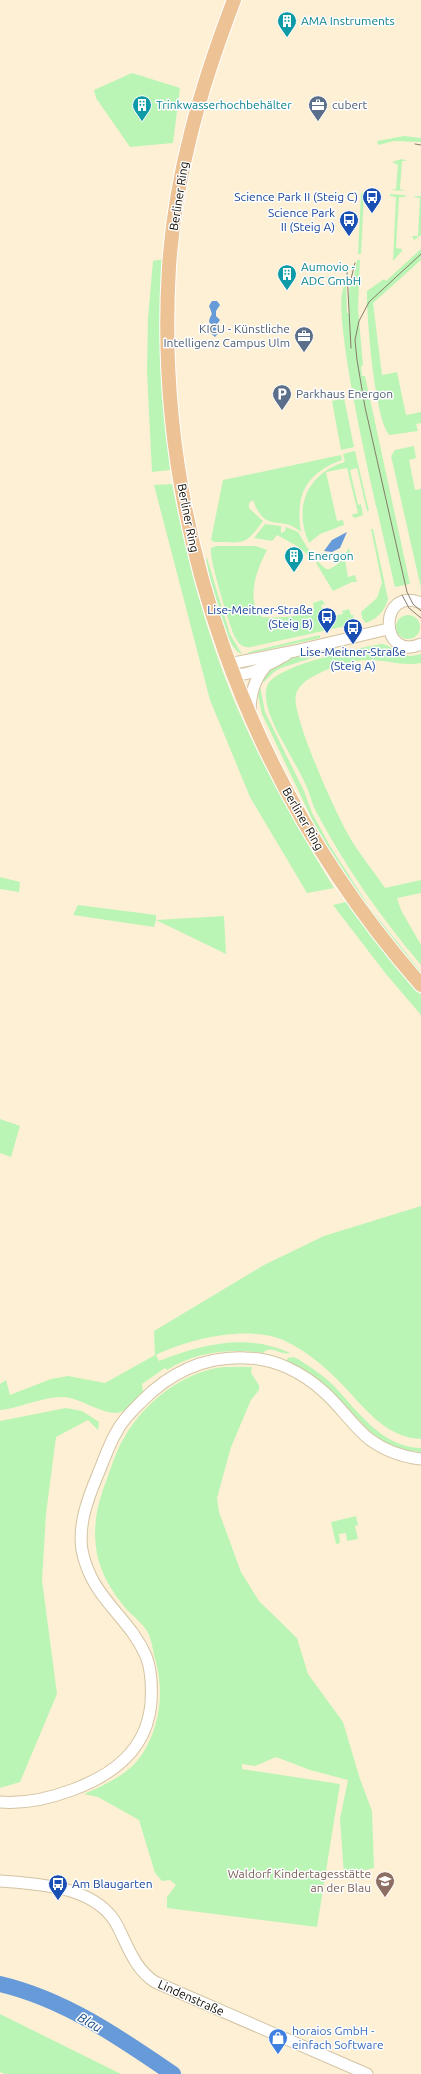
<svg xmlns="http://www.w3.org/2000/svg" width="421" height="2074" font-family="Ubuntu,sans-serif">
<style>
.green{fill:#baf5b5}
.water{fill:#679ad8}
.lines{fill:none;stroke-linecap:round;stroke-linejoin:round}
.river{stroke:#679ad8;stroke-width:16}
.minor-casing{stroke:#d3c3a2;stroke-width:13}
.major-casing{stroke:#fff;stroke-width:16}
.minor{stroke:#fff;stroke-width:11}
.major{stroke:#edc294;stroke-width:14}
.tram{stroke:#857c6a;stroke-width:1}
.labels{text-anchor:middle;stroke-width:3;stroke-linejoin:round;paint-order:stroke}
.culture-label{font-size:12px;fill:#0d838f;stroke:#fefefe;text-anchor:start}
.service-label{font-size:12px;fill:#4e5e75;stroke:#fefefe;text-anchor:start}
.street-label{font-size:12px;fill:#110c03;stroke:#fefefe}
.transit-label{font-size:12px;fill:#164399;stroke:#fefefe;text-anchor:end}
.education-label{font-size:12px;fill:#785e54;stroke:#fefefe;text-anchor:end}
.shop-label{font-size:12px;fill:#366cbe;stroke:#fefefe;text-anchor:start}
.water-label{font-size:13px;font-style:italic;fill:#114780;stroke:#fefefe}
</style>
<rect width="100%" height="100%" fill="#fdf0d5"/>
<g class="green">
<polygon points="132,73 180,88 173,143 130,147 96,98 94,90"/>
<polygon points="404,136 421,138 421,142 394,141 378,145 377,141"/>
<polygon points="402,159 407,161 402,161 400,189 405,191 390,190 396,189 398,165 392,162"/>
<polygon points="361,193 364,193 361,254 358,254"/>
<polygon points="390,194 405,195 405,197 399,197 396,248 402,249 402,251 393,261 396,197 390,196"/>
<polygon points="415,196 421,196 421,235 414,240 412,236 418,236 420,198 414,197"/>
<path d="M421 249V260L373 303 382 375 397 372 406 415 421 412V423L416 424 418 431 390 435C375 424 366 312 367 291L384 279 386 281Z"/>
<polygon points="164,259 162,306 163,389 170,470 152,472 147,372 148,318 153,261"/>
<path d="M357 260H360L358 308 363 366H361L362 376H365L410 584 395 587C387 550 324 299 346 284L347 313H349V290L354 276Z"/>
<polygon points="344,398 354,447 341,450 332,401"/>
<polygon points="414,446 416,458 409,460 415,490 421,489 421,588 391,456 395,450"/>
<path d="M355 451 369 511H367L357 468 350 470 358 505 361 504 363 515 355 518 351 515 358 513 347 468 326 472 337 521 343 520 344 525 320 534 309 543C293 508 307 473 345 462L343 454Z"/>
<path d="M341 455 342 460C306 473 295 495 301 532 280 513 266 536 253 500L249 503V508L263 521C244 547 244 542 214 542L211 540 223 480Z"/>
<path d="M172 484C186 555 204 626 231 693 259 761 296 825 334 888L307 893 250 797 210 700 154 485Z"/>
<polygon points="265,524 281,526 281,533 285,531 286,527 298,532 313,557 312,558 297,546 277,535 272,541 254,538"/>
<path d="M371 529H373L388 599C385 611 377 619 366 623L363 620 361 612 377 598 382 583Z"/>
<path d="M216 546H256L267 550C257 569 245 600 262 617 280 618 298 618 314 609L313 603 322 600 325 604 321 605 322 608 329 609 331 616 343 614 342 611 349 609 351 615H353L355 624 251 647C244 648 239 645 236 639 230 629 208 555 211 548Z"/>
<polygon points="349,548 351,558 345,560 348,577 355,575 357,582 352,582 333,591 316,563 317,561 326,569 330,569 339,563"/>
<path d="M206 558H207L230 634 242 654C224 649 209 577 206 558Z"/>
<circle cx="408" cy="627" r="12"/>
<polygon points="320,635 320,638 247,654 249,652"/>
<path d="M381 644C395 645 398 661 421 654V663C404 666 389 661 373 660 353 659 329 667 312 677 305 681 298 687 296 694 290 713 337 816 349 836 359 854 373 870 385 888L421 880V893L397 898 401 910 421 945V965C382 919 346 868 318 815 313 807 311 798 308 790 304 780 299 771 294 762 285 744 258 705 268 684 279 665 358 648 381 644Z"/>
<path d="M335 647 336 650 281 668 274 672 264 682H260C277 656 307 654 335 647Z"/>
<polygon points="260,686 265,712 304,791 312,813 330,846 370,908 421,972 421,977 381,929 319,834 262,714 258,696"/>
<polygon points="0,877 20,882 19,892 0,889"/>
<polygon points="346,902 421,995 421,1015 386,974 333,905"/>
<polygon points="78,905 156,915 156,920 224,916 226,954 156,920 154,927 73,915"/>
<polygon points="0,1119 20,1126 11,1157 0,1153"/>
<path d="M421 1206V1439C391 1438 371 1416 352 1395 332 1373 310 1352 283 1340 247 1325 189 1339 156 1355L159 1361C201 1344 248 1333 290 1353 280 1356 272 1344 263 1353 230 1348 195 1352 167 1370L165 1368 142 1384 143 1392C137 1398 130 1406 123 1411 109 1419 81 1398 64 1397 43 1396 21 1408 0 1410V1384L6 1380 10 1395 51 1379 68 1376 105 1383 155 1355 154 1331 264 1265 324 1236Z"/>
<path d="M293 1357 298 1359C310 1367 323 1375 333 1385 358 1411 381 1447 421 1448V1452C375 1450 362 1419 332 1392 318 1379 303 1370 286 1362L288 1358Z"/>
<path d="M224 1367H252L251 1373 259 1385V1390L251 1400 231 1447 217 1498 219 1512 241 1572 259 1601 297 1638 308 1674 343 1722 360 1779 372 1811 374 1868 344 1875 340 1819 348 1780 310 1770 276 1757 255 1766 242 1764V1769L340 1784 317 1927 167 1908V1897L176 1885 170 1880 162 1881 155 1873 139 1820 98 1797 84 1794C105 1785 131 1773 143 1753 160 1726 164 1692 156 1662 153 1653 152 1639 147 1631 142 1623 134 1617 128 1611 115 1596 105 1581 99 1562 91 1533 96 1506 107 1479 112 1465 116 1451 124 1438 144 1402 184 1371 224 1367Z"/>
<polygon points="66,1408 82,1411 99,1422 98,1430 88,1420 56,1437 46,1514 42,1580 57,1694 20,1782 0,1788 0,1421"/>
<polygon points="356,1516 358,1525 355,1526 358,1539 347,1541 346,1533 339,1534 340,1543 336,1544 331,1522"/>
<polygon points="0,2014 121,2074 5,2074 0,2072"/>
</g>
<g class="water">
<path d="M212 301H217L220 305 216 311V316L220 320 216 326 220 331 215 337 209 332 213 326 209 322C211 311 214 319 209 306Z"/>
<polygon points="347,532 340,548 332,552 324,551 332,540"/>
</g>
<g class="lines">
<path class="river" d="M0 1984C64 1999 119 2037 173 2074"/>
<defs>
<g id="minor">
<path d="M421 603C378 585 379 663 421 644"/>
<polyline points="229,664 295,651 388,629"/>
<path d="M233 674C252 677 269 663 286 655"/>
<path d="M250 712C250 695 254 680 265 667"/>
<path d="M0 1802C25 1804 48 1799 72 1790 113 1775 147 1750 151 1703 152 1687 152 1671 146 1656 128 1615 91 1598 82 1550 78 1524 88 1498 98 1474 104 1460 109 1444 117 1431 123 1419 133 1410 142 1401 171 1372 205 1356 246 1358 275 1358 303 1373 324 1392 340 1406 352 1425 369 1439 384 1450 403 1457 421 1459"/>
<path d="M0 1881C39 1884 98 1886 118 1927 128 1947 135 1969 155 1982L367 2074"/>
</g>
<path id="major" d="M234 0C201 86 175 175 169 267 153 529 249 788 421 985"/>
</defs>
<use href="#minor" class="minor-casing"/>
<use href="#major" class="major-casing"/>
<use href="#minor" class="minor"/>
<use href="#major" class="major"/>
<g class="tram">
<polyline points="415,144 421,145"/>
<polyline points="421,254 369,302 359,321 355,340 357,360 365,407 407,592 413,604 421,611"/>
<polyline points="347,272 351,348"/>
<polyline points="350,283 355,263"/>
<polyline points="402,595 409,608 421,618"/>
</g>
</g>
<defs>
<symbol id="building-pin" viewBox="-11 -11 22 30"><path d="M0 17L-7.5 6A9.5 9.5 0 1 1 7.5 6Z" fill="#0f9aa8" stroke="#fefefe"/><path d="M-4-6H4V6H1V3H-1V6H-4ZM-2.5-4.3h1.7v1.8h-1.7ZM.8-4.3h1.7v1.8H.8ZM-2.5-1h1.7V.8h-1.7ZM.8-1h1.7V.8H.8Z" fill="#fff"/></symbol>
<symbol id="office-pin" viewBox="-11 -11 22 30"><path d="M0 17L-7.5 6A9.5 9.5 0 1 1 7.5 6Z" fill="#5c6f8a" stroke="#fefefe"/><path d="M-6-3h4V-5.5h4V-3h4V5H-6ZM-1-4.5V-3h2v-1.5ZM-6 0V1H6V0Z" fill="#fff"/></symbol>
<symbol id="bus-pin" viewBox="-11 -11 22 30"><path d="M0 17L-7.5 6A9.5 9.5 0 1 1 7.5 6Z" fill="#1a4fb4" stroke="#fefefe"/><path d="M-5-6H5V4H4V6H2V4H-2V6H-4V4H-5ZM-3.5-4V0h7V-4ZM-3.5 1.2v1.5H-2V1.2ZM2 1.2v1.5H3.5V1.2Z" fill="#fff"/></symbol>
<symbol id="parking-pin" viewBox="-11 -11 22 30"><path d="M0 17L-7.5 6A9.5 9.5 0 1 1 7.5 6Z" fill="#5c6f8a" stroke="#fefefe"/><path d="M-3.5-5.5H1a3.5 3.5 0 0 1 0 7H-1V5.5H-3.5ZM-1-3.4V-.6H.8a1.4 1.4 0 0 0 0-2.8Z" fill="#fff"/></symbol>
<symbol id="school-pin" viewBox="-11 -11 22 30"><path d="M0 17L-7.5 6A9.5 9.5 0 1 1 7.5 6Z" fill="#8d6e63" stroke="#fefefe"/><path d="M0-5L7-2L0 1L-7-2ZM-4 1L0 2.5L4 1V4Q0 6-4 4Z" fill="#fff"/></symbol>
<symbol id="shop-pin" viewBox="-11 -11 22 30"><path d="M0 17L-7.5 6A9.5 9.5 0 1 1 7.5 6Z" fill="#3f7fe0" stroke="#fefefe"/><path d="M-5-2.5h2.3a2.7 3.5 0 0 1 5.4 0H5L5.5 6h-11ZM-1.5-2.5h3a1.5 2.3 0 0 0-3 0Z" fill="#fff"/></symbol>
</defs>
<g fill-rule="evenodd">
<use href="#building-pin" x="276" y="10" width="22" height="30"/>
<use href="#building-pin" x="131" y="94" width="22" height="30"/>
<use href="#office-pin" x="307" y="94" width="22" height="30"/>
<use href="#bus-pin" x="361" y="186" width="22" height="30"/>
<use href="#bus-pin" x="338" y="209" width="22" height="30"/>
<use href="#building-pin" x="276" y="263" width="22" height="30"/>
<use href="#office-pin" x="293" y="325" width="22" height="30"/>
<use href="#parking-pin" x="271" y="383" width="22" height="30"/>
<use href="#building-pin" x="283" y="545" width="22" height="30"/>
<use href="#bus-pin" x="316" y="606" width="22" height="30"/>
<use href="#bus-pin" x="342" y="617" width="22" height="30"/>
<use href="#school-pin" x="374" y="1870" width="22" height="30"/>
<use href="#bus-pin" x="47" y="1873" width="22" height="30"/>
<use href="#shop-pin" x="267" y="2027" width="22" height="30"/>
</g>
<g class="labels">
<g class="culture-label">
<text x="301" y="25">AMA Instruments</text>
<text x="156" y="109">Trinkwasserhochbehälter</text>
<text x="301" y="271">Aumovio -<tspan x="301" dy="14">ADC GmbH</tspan></text>
<text x="308" y="560">Energon</text>
</g>
<g class="service-label">
<text x="332" y="109">cubert</text>
<text x="290" y="333" text-anchor="end">KICU - Künstliche<tspan x="290" dy="14">Intelligenz Campus Ulm</tspan></text>
<text x="296" y="398">Parkhaus Energon</text>
</g>
<g class="street-label">
<text transform="translate(179 196) rotate(-81)" y="4">Berliner Ring</text>
<text transform="translate(188 518) rotate(79)" y="4">Berliner Ring</text>
<text transform="translate(303 819) rotate(60)" y="4">Berliner Ring</text>
<text transform="translate(191 1998) rotate(24)" y="4">Lindenstraße</text>
</g>
<g class="transit-label">
<text x="358" y="201">Science Park II (Steig C)</text>
<text x="335" y="217">Science Park<tspan x="335" dy="14">II (Steig A)</tspan></text>
<text x="313" y="614">Lise-Meitner-Straße<tspan x="313" dy="14">(Steig B)</tspan></text>
<text x="353" y="656" text-anchor="middle">Lise-Meitner-Straße<tspan x="353" dy="14">(Steig A)</tspan></text>
<text x="72" y="1888" text-anchor="start">Am Blaugarten</text>
</g>
<g class="education-label">
<text x="371" y="1878">Waldorf Kindertagesstätte<tspan x="371" dy="14">an der Blau</tspan></text>
</g>
<g class="shop-label">
<text x="292" y="2035">horaios GmbH -<tspan x="292" dy="14">einfach Software</tspan></text>
</g>
<g class="water-label">
<text transform="translate(90 2022) rotate(30)" y="5">Blau</text>
</g>
</g>
</svg>
